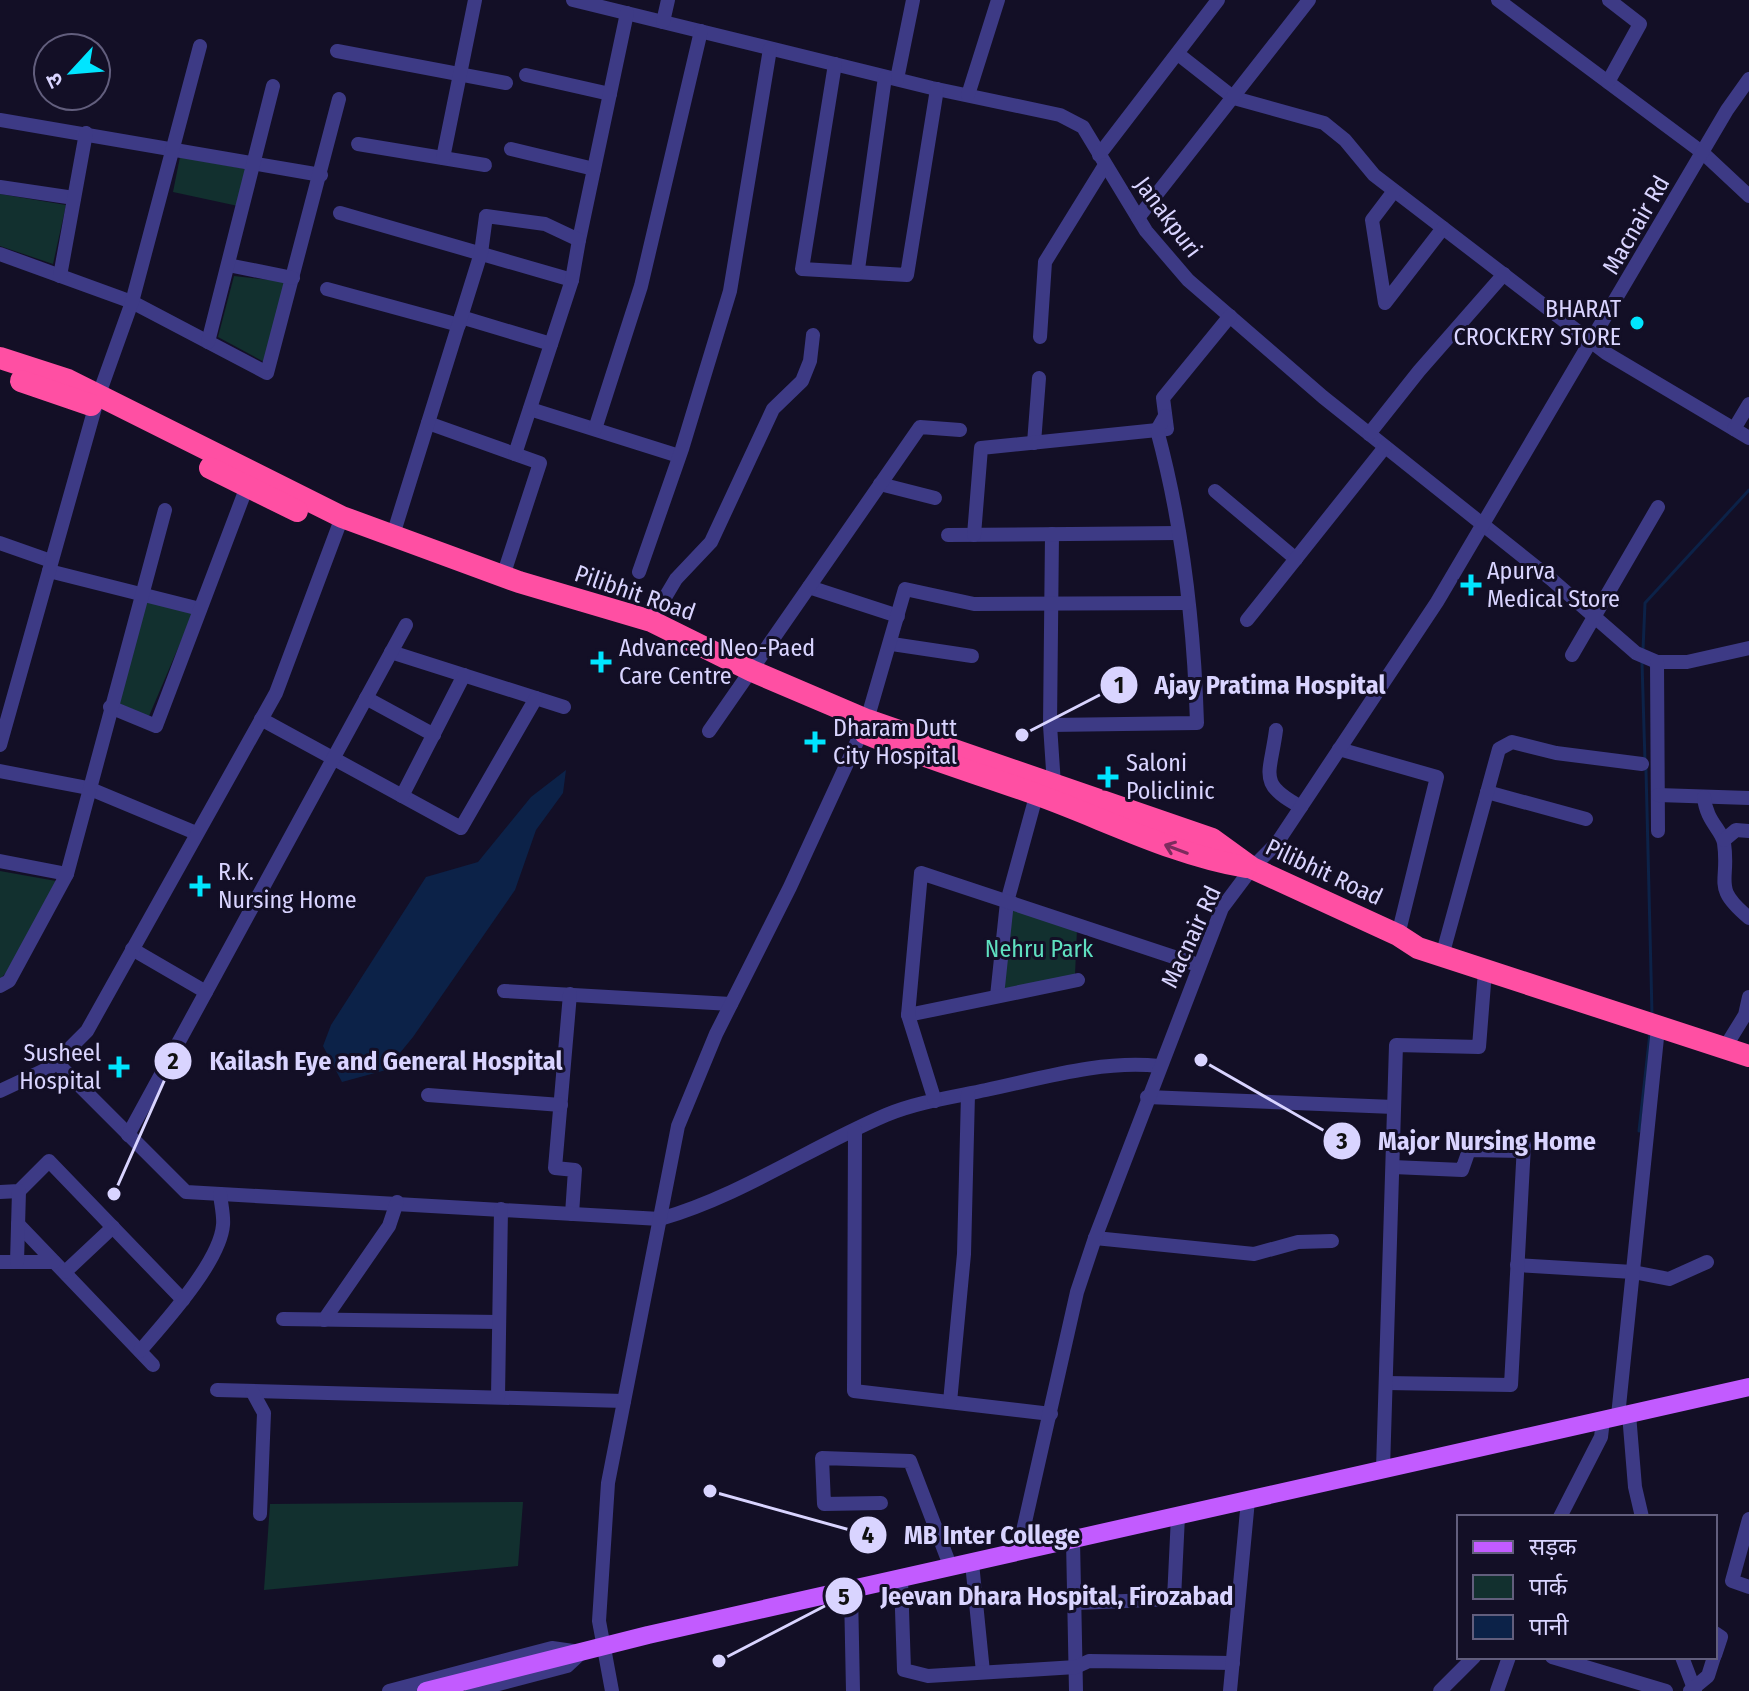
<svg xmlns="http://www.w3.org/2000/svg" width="1749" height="1691" font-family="'Fira Sans Condensed','Noto Sans Devanagari',sans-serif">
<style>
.green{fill:#12302f}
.water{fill:#0c2248}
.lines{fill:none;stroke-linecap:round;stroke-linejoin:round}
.stream{stroke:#0c2248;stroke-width:3}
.minor{stroke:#3d3a85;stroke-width:14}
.major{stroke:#c25bff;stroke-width:18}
.highway{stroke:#ff4fa3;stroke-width:22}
.oneway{stroke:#7d2c5e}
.poi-dot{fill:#00e5ff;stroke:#130f26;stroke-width:3}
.labels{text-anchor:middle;stroke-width:6;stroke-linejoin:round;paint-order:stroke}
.street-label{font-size:24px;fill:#d9d4ff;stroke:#130f26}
.poi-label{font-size:24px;fill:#d9d4ff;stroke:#130f26;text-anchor:start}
.park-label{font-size:24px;fill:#5fe0c0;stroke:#130f26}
.leader{fill:none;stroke:#d9d4ff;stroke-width:3}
.callout-dot{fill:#d9d4ff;stroke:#130f26;stroke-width:3}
.mark-label{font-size:24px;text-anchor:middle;font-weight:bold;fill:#111}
.callout-label{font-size:26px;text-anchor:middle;font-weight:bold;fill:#d9d4ff;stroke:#130f26;stroke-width:6;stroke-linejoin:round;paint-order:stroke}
</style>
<rect width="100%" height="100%" fill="#130f26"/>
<g class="green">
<polygon points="180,157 246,169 238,206 173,192"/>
<polygon points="0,194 66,205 53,264 0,246"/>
<polygon points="234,276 289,282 266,363 218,337"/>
<polygon points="146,599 193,613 149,716 115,705"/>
<polygon points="0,871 56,881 12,967 0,979"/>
<polygon points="1010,906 1077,929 1075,975 1003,990"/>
<polygon points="523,1502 518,1566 264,1590 270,1504"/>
</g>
<polygon class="water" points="566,770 563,793 536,830 515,890 413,1037 386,1070 342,1082 323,1046 331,1025 426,877 478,862 531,797"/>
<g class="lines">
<g class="stream">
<polyline points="1643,650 1645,603 1749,490"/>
<polyline points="1642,662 1645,762"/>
<polyline points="1646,770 1652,1014"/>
<polyline points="1639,1131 1650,1033"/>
</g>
<g class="minor">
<polyline points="573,0 932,88 1060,115 1083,127 1146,231 1188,280 1323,397 1551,579 1636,653 1657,662 1687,662 1749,648"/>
<polyline points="1498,0 1703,153 1749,196"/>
<polyline points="663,22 668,0"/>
<polyline points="337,51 506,83"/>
<polyline points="1178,54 1234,98 1324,123 1345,140 1374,175 1606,353 1749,438"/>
<polyline points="835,64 802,269 907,275 937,89"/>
<polyline points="526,75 610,94"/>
<polyline points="897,79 913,0"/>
<polyline points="1608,82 1640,24 1609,0"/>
<polyline points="968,95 998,0"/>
<polyline points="0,120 321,175"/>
<polyline points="358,144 485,165"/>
<polyline points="511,149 594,169"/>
<polyline points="1099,155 1218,0"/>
<polyline points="443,158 475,0"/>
<polyline points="0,187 74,198"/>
<polyline points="1394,191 1372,220 1385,303 1443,228"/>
<polyline points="340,213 572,280"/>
<polyline points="1138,218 1309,0"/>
<polyline points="579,240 627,13"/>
<polyline points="0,254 132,302 267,373 339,99"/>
<polyline points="228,265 293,278"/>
<polyline points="858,269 885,77"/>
<polyline points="60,276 86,133"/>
<polyline points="327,289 459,325"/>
<polyline points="461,317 551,344"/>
<polyline points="1040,337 1045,262 1105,165"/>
<polyline points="208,342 273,86"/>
<polyline points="530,409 679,456"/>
<polyline points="428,423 540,463 503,576"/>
<polyline points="595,429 641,286 701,31"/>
<polyline points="1734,429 1749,404"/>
<polyline points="1369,434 1419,371 1504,274"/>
<polyline points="1034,443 1039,378"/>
<polyline points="880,484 935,498"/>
<polyline points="1215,491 1296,559"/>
<polyline points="1052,534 1050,725 1054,785"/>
<polyline points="393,535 481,253 486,216 545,224 579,240 572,280 515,454"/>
<polyline points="948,535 1179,533"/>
<polyline points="974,535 981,448 1167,429 1163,398 1230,316"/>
<polyline points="0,543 51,561"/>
<polyline points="49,571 200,609"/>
<polyline points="639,572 682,449 730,291 770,49"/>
<polyline points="809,587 898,616"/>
<polyline points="1247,620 1385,447"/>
<polyline points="651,621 676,579 711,542 773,409 802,381 810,361 813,335"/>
<polyline points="892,644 972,656"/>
<polyline points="391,652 564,707"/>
<polyline points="1572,655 1658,507"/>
<polyline points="1657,662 1658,831"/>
<polyline points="366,698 434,735"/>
<polyline points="110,707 156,726 249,481"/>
<polyline points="261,719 461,828 536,698"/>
<path d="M1050 725 1197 723C1194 624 1183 526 1157 430L1165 416"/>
<path d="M1276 730C1270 776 1257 783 1301 807"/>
<polyline points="709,731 920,427 960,430"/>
<polyline points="0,745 98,397 132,302 200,46"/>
<polyline points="1339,749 1437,777 1398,935"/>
<polyline points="0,771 88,788 196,833"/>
<polyline points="1487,792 1586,819"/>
<polyline points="1658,795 1749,798"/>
<polyline points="402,796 464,675"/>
<path d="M1704 797C1706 821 1722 830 1724 843 1730 884 1711 886 1749 918"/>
<polyline points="1724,840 1736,830 1749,831"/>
<polyline points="0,861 67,874"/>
<polyline points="132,949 206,992"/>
<polyline points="1442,956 1499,749 1512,742 1556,753 1642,764"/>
<polyline points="0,986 9,981 67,874 165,510"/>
<polyline points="504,991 731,1004"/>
<polyline points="570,994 555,1168 575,1170 572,1214"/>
<polyline points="997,996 1007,902 1038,789"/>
<polyline points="908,1015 1078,980"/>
<polyline points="1724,1049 1745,1015 1749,997"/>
<path d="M56 1062 186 1192 660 1219C740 1196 809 1148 886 1115 917 1102 953 1097 986 1090 1043 1078 1101 1060 1159 1066"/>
<polyline points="0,1091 51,1067 87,1031 276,693 342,517"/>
<polyline points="428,1095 561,1105"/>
<polyline points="1147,1097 1394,1107"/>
<polyline points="935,1101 908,1015 921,873 1198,965"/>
<polyline points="855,1130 854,1391 1051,1414"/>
<polyline points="128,1135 406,625"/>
<polyline points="1393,1167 1462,1170 1469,1150 1523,1151"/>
<polyline points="0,1192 19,1191 49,1161 183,1300"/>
<polyline points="18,1224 153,1365"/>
<polyline points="1095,1238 1254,1254 1298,1242 1332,1241"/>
<polyline points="0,1262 54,1262"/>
<polyline points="17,1262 19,1191"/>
<polyline points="1517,1265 1633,1272 1669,1279 1707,1262"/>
<polyline points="65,1272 113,1227"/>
<polyline points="283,1319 499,1322"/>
<polyline points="324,1320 389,1226 397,1202"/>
<path d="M140 1351C164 1323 220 1262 223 1225 224 1216 221 1204 220 1194"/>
<polyline points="1386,1383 1511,1385 1524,1145"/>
<polyline points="217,1390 624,1401"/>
<polyline points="252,1391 264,1413 260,1514"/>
<polyline points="498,1397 501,1209"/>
<polyline points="950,1402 964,1254 968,1094"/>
<polyline points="1629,1414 1635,1487 1642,1517"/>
<polyline points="1618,1416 1658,1028"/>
<polyline points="1383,1469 1396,1045 1479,1047 1485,971"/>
<polyline points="881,1503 824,1504 822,1458 910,1461 951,1568"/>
<polyline points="1560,1517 1601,1437 1603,1420"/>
<polyline points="1749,1519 1732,1581 1749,1587"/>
<polyline points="1073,1540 1076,1691"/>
<polyline points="1018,1553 1077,1292 1095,1238 1222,908 1252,868 1277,843 1437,602 1727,110 1749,79"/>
<polyline points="972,1563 983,1672"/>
<polyline points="901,1580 904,1670 928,1676 1076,1667 1089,1661 1233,1663"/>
<polyline points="851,1592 853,1691"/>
<polyline points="1077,1603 1174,1599 1178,1516"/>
<polyline points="1715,1633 1721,1637 1715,1655"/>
<polyline points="1552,1657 1666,1691"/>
<polyline points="1682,1657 1695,1691"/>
<polyline points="389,1691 552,1648 573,1651"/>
<polyline points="472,1691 567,1666 581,1653"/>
<polyline points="612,1691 599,1621 608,1483 678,1126 716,1034 790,887 867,720 905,589 974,604 1188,603"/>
<polyline points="1230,1691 1248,1500"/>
<polyline points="1440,1691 1474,1657"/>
<polyline points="1497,1691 1509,1657"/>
<polyline points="1690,1691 1708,1676 1714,1657"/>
</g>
<polyline class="major" points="426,1691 648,1635 1749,1387"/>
<g class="highway">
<polyline points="0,358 68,380 342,517 519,582 651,621 752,671 867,720 1212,839 1252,868 1398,935 1418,948 1749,1056"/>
<polyline points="21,381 91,405"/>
<polyline points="210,468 297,511"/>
<path d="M865 733C922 757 980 774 1038 795 1107 820 1174 855 1246 867"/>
</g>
</g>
<defs><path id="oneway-shaft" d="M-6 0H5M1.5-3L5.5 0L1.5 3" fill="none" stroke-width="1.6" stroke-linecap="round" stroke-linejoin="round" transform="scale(2)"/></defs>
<use class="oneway" href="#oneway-shaft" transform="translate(1176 849) rotate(-159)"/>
<g class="poi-dot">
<circle cx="1637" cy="323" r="8"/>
<path d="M1467 573h8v8h8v8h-8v8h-8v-8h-8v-8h8z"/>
<path d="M597 650h8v8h8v8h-8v8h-8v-8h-8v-8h8z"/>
<path d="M811 730h8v8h8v8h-8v8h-8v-8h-8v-8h8z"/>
<path d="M1104 765h8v8h8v8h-8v8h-8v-8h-8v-8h8z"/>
<path d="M196 874h8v8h8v8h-8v8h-8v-8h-8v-8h8z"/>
<path d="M115 1055h8v8h8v8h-8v8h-8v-8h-8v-8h8z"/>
</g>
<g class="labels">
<g class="street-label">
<text transform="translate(1168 217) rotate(53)" y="8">Janakpuri</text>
<text transform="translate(1636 225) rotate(-60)" y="8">Macnair Rd</text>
<text transform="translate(635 593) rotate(19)" y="8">Pilibhit Road</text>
<text transform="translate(1324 872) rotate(25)" y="8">Pilibhit Road</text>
<text transform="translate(1191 937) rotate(-65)" y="8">Macnair Rd</text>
</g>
<g class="poi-label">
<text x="1621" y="317" text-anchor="end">BHARAT<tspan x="1621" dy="28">CROCKERY STORE</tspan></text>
<text x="1487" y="579">Apurva<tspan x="1487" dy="28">Medical Store</tspan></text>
<text x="619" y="656">Advanced Neo-Paed<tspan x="619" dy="28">Care Centre</tspan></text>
<text x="833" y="736">Dharam Dutt<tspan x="833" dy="28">City Hospital</tspan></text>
<text x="1126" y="771">Saloni<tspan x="1126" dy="28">Policlinic</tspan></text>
<text x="218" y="880">R.K.<tspan x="218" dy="28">Nursing Home</tspan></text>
<text x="101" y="1061" text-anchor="end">Susheel<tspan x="101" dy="28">Hospital</tspan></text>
</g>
<g class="park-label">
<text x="1039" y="957">Nehru Park</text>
</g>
</g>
<path class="leader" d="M1022 735L1119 685M114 1194L173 1061M1201 1060L1342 1141M710 1491L868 1535M719 1661L844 1596"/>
<g class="callout-dot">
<circle cx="1022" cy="735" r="8"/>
<circle cx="114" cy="1194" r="8"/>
<circle cx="1201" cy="1060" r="8"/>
<circle cx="710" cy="1491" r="8"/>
<circle cx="719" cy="1661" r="8"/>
<circle cx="1119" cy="685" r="20"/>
<circle cx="173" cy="1061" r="20"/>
<circle cx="1342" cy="1141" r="20"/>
<circle cx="868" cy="1535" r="20"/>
<circle cx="844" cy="1596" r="20"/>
</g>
<g class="mark-label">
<text x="1119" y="693">1</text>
<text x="173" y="1069">2</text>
<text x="1342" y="1149">3</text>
<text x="868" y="1543">4</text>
<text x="844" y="1605">5</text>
</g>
<g class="callout-label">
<text x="1270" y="694">Ajay Pratima Hospital</text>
<text x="386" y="1070">Kailash Eye and General Hospital</text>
<text x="1487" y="1150">Major Nursing Home</text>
<text x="992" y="1544">MB Inter College</text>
<text x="1057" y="1605">Jeevan Dhara Hospital, Firozabad</text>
</g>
<rect x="1457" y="1515" width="260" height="144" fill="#130f26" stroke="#625e7d" stroke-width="2"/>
<rect x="1473" y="1541" width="40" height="12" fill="#c25bff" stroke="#625e7d" stroke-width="2"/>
<text x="1529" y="1555" font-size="24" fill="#d9d4ff">सड़क</text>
<rect x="1473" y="1575" width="40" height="24" fill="#12302f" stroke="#625e7d" stroke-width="2"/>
<text x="1529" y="1595" font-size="24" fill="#d9d4ff">पार्क</text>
<rect x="1473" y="1615" width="40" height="24" fill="#0c2248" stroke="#625e7d" stroke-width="2"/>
<text x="1529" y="1635" font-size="24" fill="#d9d4ff">पानी</text>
<g transform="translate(72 72) rotate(244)"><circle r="38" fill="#130f26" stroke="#625e7d" stroke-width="2"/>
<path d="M0-6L14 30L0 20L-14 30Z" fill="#00e5ff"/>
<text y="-12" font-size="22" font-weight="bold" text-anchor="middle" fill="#d9d4ff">उ</text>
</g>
</svg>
